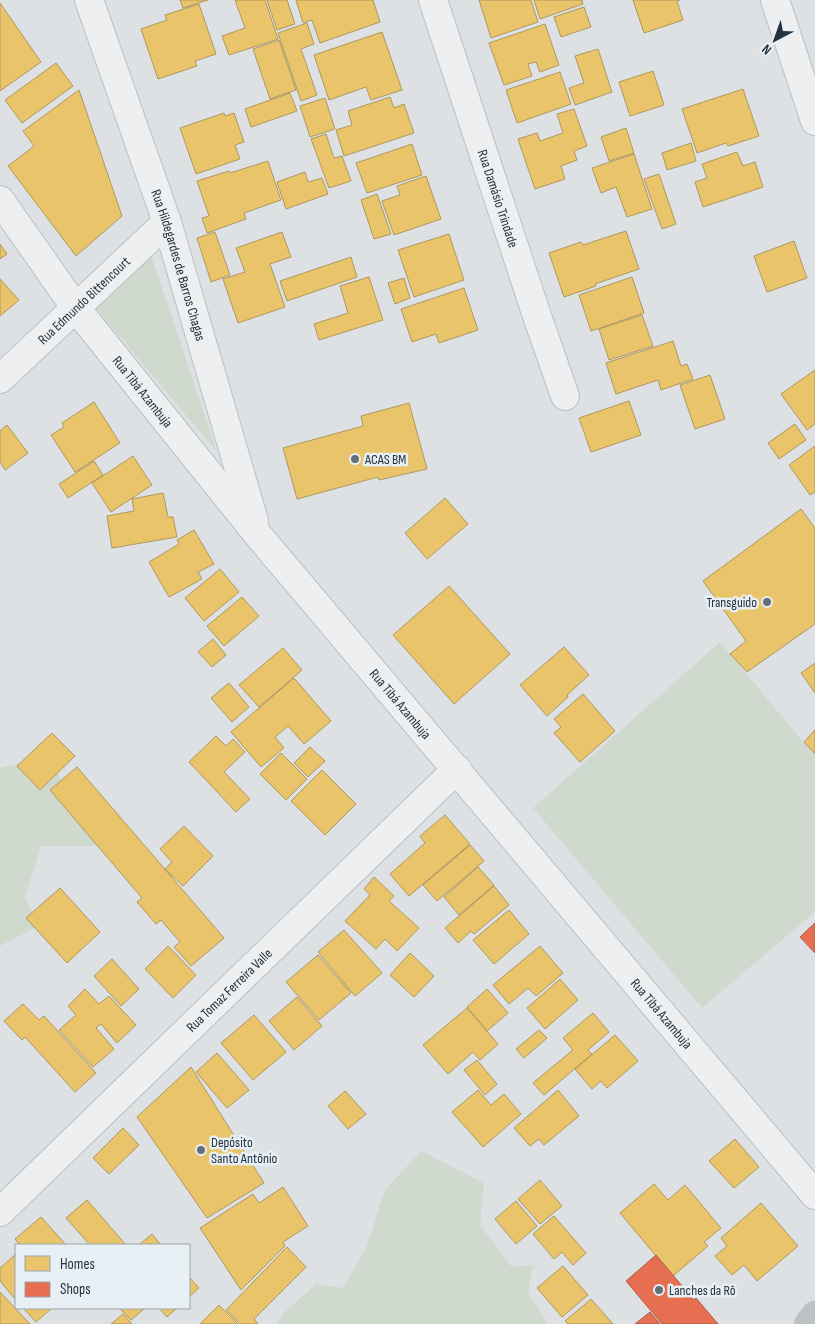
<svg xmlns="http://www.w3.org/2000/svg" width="815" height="1324" font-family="'Sofia Sans Condensed',sans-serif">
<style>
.green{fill:#d0d9cd}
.homes{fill:#e9c46a;stroke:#ae985d}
.shops{fill:#e76f51;stroke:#ac5d4b}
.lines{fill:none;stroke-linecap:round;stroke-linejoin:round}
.minor-casing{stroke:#bbbfc2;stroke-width:30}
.minor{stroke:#edeff0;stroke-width:28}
.secondary{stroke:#bcc1c4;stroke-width:28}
.poi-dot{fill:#646f78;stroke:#e9f0f5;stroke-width:2}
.labels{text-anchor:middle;stroke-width:5;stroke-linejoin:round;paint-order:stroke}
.street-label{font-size:14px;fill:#23323e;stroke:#e9f0f5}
.poi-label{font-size:14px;fill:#23323e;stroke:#e9f0f5;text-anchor:start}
</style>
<rect width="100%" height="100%" fill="#dde1e4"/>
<g class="green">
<polygon points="151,255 217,452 94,306"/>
<polygon points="720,642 815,756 815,912 702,1008 533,808"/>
<polygon points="51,756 74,811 110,846 41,846 25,897 38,926 0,946 0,768"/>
<polygon points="421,1151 484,1183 480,1225 512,1267 533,1265 528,1293 548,1324 277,1324 285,1312 316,1284 343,1288 366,1249 385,1190"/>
</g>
<g class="homes">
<polygon points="180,0 208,0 183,8"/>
<polygon points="235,0 265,0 278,39 229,55 222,36 245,28"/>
<polygon points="267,0 287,0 295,24 277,30"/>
<polygon points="296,0 373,0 380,22 320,43 312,20 303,23"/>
<polygon points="479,0 531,0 538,22 491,38"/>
<polygon points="534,0 582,0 583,4 540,19"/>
<polygon points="633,0 680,0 677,1 683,20 644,33"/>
<polygon points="0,3 41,62 0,91"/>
<polygon points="199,4 216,54 195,61 197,66 158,79 141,29 167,20 165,15"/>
<polygon points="584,7 591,27 561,37 554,17"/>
<polygon points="307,23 314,44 301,49 317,95 301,101 278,33"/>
<polygon points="545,24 559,65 540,72 536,62 528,64 532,76 504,85 489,43"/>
<polygon points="382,32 402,90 371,100 366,87 329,100 314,55"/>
<polygon points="279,40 296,90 270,99 253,49"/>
<polygon points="598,49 612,92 575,105 569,88 584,83 575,56"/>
<polygon points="56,63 73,86 22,123 5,100"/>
<polygon points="653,71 664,105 630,116 619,82"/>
<polygon points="560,72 571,104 517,123 506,90"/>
<polygon points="743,89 759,136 728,146 726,143 697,153 682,109"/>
<polygon points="79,90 122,216 76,256 8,166 34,146 23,131"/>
<polygon points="290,93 297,111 251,127 245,109"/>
<polygon points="390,97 394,108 404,104 414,133 344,156 336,130 352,125 348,111"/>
<polygon points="325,98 335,129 310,137 300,106"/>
<polygon points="574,109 587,146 574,151 577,160 561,166 565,179 535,189 518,139 537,133 540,141 563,133 557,114"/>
<polygon points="224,113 225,116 234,113 244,142 235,145 240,159 196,174 180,128"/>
<polygon points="626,128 634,153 609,161 601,137"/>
<polygon points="326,134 334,158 342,156 351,181 329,188 311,139"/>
<polygon points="691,143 696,161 667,170 662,153"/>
<polygon points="412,144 422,175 367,193 356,163"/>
<polygon points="737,152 743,166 755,162 763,187 703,207 695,182 707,178 702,164"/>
<polygon points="634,154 652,209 627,217 616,187 601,193 592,168"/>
<polygon points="268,161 281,200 244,213 246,219 207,233 202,218 209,216 197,181 229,171 230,173"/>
<polygon points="305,172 308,182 322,178 328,194 286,209 277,182"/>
<polygon points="659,174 676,224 662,229 644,179"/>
<polygon points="426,176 441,219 394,235 382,201 400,195 397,186"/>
<polygon points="377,194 391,234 374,239 361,200"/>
<polygon points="626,231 639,269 595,284 596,286 564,297 549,253 581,242 583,245"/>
<polygon points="215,232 230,275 211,282 197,238"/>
<polygon points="282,232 291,257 270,264 285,307 238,323 223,279 245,272 236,248"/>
<polygon points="449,234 464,280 414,297 398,250"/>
<polygon points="794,241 807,278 767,292 754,256"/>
<polygon points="0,244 7,254 0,259"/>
<polygon points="351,257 357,277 287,301 280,281"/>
<polygon points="369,277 383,320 319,340 314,324 348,313 340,286"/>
<polygon points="632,277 644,313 591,331 579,295"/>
<polygon points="404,278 410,298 395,304 388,283"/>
<polygon points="0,279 19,300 0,316"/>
<polygon points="464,288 478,330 439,343 436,334 412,342 401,309"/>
<polygon points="642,315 653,346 609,360 599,329"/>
<polygon points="673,341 681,366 687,364 693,379 661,390 658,380 616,394 606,363"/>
<polygon points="815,370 815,424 807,430 781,394"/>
<polygon points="710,375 725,419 695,429 680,385"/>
<polygon points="629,401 641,435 591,452 579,418"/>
<polygon points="94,402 120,443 75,472 51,435 64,427 62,423"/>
<polygon points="409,403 427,469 379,480 378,477 297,499 283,448 363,426 361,416"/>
<polygon points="795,424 806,440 779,459 768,443"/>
<polygon points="7,425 28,453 5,470 0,462 0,431"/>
<polygon points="815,446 815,492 810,495 789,465"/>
<polygon points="133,456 152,485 111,512 92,483"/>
<polygon points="94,461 103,475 68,498 59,484"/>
<polygon points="163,493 168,517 173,517 177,537 112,548 107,516 134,511 132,499"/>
<polygon points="445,498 468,524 427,559 405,533"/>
<polygon points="801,509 815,528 815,624 747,672 730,654 746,641 703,581"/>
<polygon points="194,530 214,564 198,572 202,579 169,597 149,562 179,544 177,540"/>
<polygon points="220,569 239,592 204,621 185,598"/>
<polygon points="449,586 510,654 454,704 393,635"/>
<polygon points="242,597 259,616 224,646 207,626"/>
<polygon points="213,639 226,655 212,667 198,652"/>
<polygon points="564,647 589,675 567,695 568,697 547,716 520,685"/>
<polygon points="283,648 302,670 259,707 239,685"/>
<polygon points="815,663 815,693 801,673"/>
<polygon points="294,678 331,721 304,744 288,726 275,737 284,748 261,767 231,732"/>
<polygon points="229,683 249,707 232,722 211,698"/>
<polygon points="583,694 615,731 580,762 554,733 561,727 554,719"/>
<polygon points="815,730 815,754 804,742"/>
<polygon points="52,733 75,756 40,790 17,766"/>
<polygon points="216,736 226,746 233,739 245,752 224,772 250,799 236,812 189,762"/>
<polygon points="310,747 325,761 308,777 294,763"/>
<polygon points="281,753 307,779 286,800 260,774"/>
<polygon points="77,767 224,938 191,966 174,947 180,942 161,920 156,924 137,902 142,898 50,790"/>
<polygon points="322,770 356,804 325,835 291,801"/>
<polygon points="445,815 470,844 409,896 390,874 425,843 420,836"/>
<polygon points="184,826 213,856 183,886 165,869 172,862 160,849"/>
<polygon points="470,845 484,861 437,901 423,885"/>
<polygon points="478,867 494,885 459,915 444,897"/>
<polygon points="374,877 394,896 389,901 419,928 397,951 385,939 376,949 345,921 370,895 364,889"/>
<polygon points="494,886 509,905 474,934 471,931 458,943 445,928"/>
<polygon points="60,888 100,932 67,963 26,918"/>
<polygon points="509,910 529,934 494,964 473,940"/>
<polygon points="344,930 382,973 355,996 318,952"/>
<polygon points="168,946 196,975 173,998 145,969"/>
<polygon points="540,946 563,973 536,996 528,988 509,1004 493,985"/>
<polygon points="410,953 434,976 414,997 390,975"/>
<polygon points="318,955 351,993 319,1020 286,982"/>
<polygon points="112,959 139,989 121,1006 94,976"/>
<polygon points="560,979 578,1000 545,1029 527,1008"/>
<polygon points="85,989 99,1004 109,996 136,1025 117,1043 101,1024 96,1028 114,1049 93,1067 59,1030 76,1015 68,1006"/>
<polygon points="487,989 508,1013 487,1031 467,1007"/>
<polygon points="297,997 322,1026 294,1050 269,1021"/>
<polygon points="23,1004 39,1020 44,1016 96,1073 75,1092 25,1037 22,1040 4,1021"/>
<polygon points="467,1008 498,1044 480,1060 473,1052 448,1074 423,1045"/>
<polygon points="593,1013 609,1032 588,1050 592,1054 544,1095 533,1083 573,1050 563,1038"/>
<polygon points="254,1015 286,1052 253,1080 221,1043"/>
<polygon points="539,1030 547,1038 524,1058 516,1049"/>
<polygon points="615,1035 638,1061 607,1088 601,1081 592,1089 575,1069"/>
<polygon points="217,1053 249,1090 227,1108 196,1072"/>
<polygon points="477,1060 497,1084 485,1095 464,1070"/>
<polygon points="191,1067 264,1183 207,1218 137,1117"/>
<polygon points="478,1090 491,1105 504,1094 521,1114 483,1147 452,1112"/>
<polygon points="558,1090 579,1116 544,1145 539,1139 530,1146 514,1128"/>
<polygon points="345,1091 366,1114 348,1129 328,1106"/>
<polygon points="123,1128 139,1145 109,1174 93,1158"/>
<polygon points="735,1139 759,1167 734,1188 709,1161"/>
<polygon points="540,1180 562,1206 540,1224 518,1199"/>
<polygon points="654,1184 668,1200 685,1185 721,1228 704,1242 708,1246 673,1276 620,1213"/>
<polygon points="283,1187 308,1226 283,1242 285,1246 241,1290 200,1228 253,1194 259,1203"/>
<polygon points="87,1200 126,1245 90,1245 66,1218"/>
<polygon points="516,1201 537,1226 516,1244 495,1219"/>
<polygon points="761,1203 798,1246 757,1281 744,1265 732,1275 715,1256 727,1246 721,1238"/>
<polygon points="554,1216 586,1253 573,1265 562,1252 554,1259 533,1234"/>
<polygon points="41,1217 66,1245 20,1245 15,1239"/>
<polygon points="152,1234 161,1245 139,1245"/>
<polygon points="287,1247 306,1267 254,1319 258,1324 240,1324 226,1310"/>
<polygon points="16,1254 16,1300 0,1281 0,1268"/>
<polygon points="563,1266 588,1295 562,1317 537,1288"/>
<polygon points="189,1277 199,1288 189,1297"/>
<polygon points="0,1292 30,1324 0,1324"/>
<polygon points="591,1299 613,1324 568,1324 565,1321"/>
<polygon points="219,1305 238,1324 200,1324"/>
<polygon points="23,1308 52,1308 36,1322"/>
<polygon points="119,1308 145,1308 131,1320"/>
<polygon points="159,1308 177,1308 167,1317"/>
<polygon points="123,1314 132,1324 111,1324"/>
</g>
<g class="shops">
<polygon points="815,923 815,953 800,937"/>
<polygon points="656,1255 694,1300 696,1298 718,1324 662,1324 626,1281"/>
<polygon points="650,1312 660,1324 635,1324"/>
</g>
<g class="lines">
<defs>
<g id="minor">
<path id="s1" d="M89 0 167 222 254 521"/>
<path id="s2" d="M433 0 536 313 565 396"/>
<polyline points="775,0 815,121"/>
<path id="s3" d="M0 200 75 307 258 535 815 1195"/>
<path id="s4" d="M0 379 167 222"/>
<path id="s5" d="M0 1212 457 769"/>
</g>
</defs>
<use href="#minor" class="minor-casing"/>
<use href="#minor" class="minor"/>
<polyline class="secondary" points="808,1324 815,1315"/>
</g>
<g class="poi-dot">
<circle cx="355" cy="459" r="5"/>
<circle cx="767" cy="602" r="5"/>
<circle cx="201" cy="1150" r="5"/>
<circle cx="659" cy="1290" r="5"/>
</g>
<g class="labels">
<g class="street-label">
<text dy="5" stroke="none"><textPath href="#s2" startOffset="209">Rua Damásio Trindade</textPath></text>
<text dy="5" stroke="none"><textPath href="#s1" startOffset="280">Rua Hildegardes de Barros Chagas</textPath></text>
<text dy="5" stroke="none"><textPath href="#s4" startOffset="115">Rua Edmundo Bittencourt</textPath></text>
<text dy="5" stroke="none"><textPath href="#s3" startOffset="239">Rua Tibá Azambuja</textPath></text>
<text dy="5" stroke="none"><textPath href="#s3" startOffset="644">Rua Tibá Azambuja</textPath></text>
<text dy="5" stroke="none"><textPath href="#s5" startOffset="319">Rua Tomaz Ferreira Valle</textPath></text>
<text dy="5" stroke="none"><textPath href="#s3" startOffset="1049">Rua Tibá Azambuja</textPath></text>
</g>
<g class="poi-label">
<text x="365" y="464">ACAS BM</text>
<text x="757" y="607" text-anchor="end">Transguido</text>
<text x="211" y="1147">Depósito<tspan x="211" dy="16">Santo Antônio</tspan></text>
<text x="669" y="1295">Lanches da Rô</text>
</g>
</g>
<rect x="15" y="1244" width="175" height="65" fill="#e9f0f5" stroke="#9aa4ac"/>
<rect x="25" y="1256" width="25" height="15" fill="#e9c46a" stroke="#9aa4ac"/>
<text x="60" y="1269" font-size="15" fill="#23323e">Homes</text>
<rect x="25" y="1282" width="25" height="15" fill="#e76f51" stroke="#9aa4ac"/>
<text x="60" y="1294" font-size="15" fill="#23323e">Shops</text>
<g transform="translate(775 40) rotate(221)" stroke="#e9f0f5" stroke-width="4" paint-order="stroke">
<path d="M0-4L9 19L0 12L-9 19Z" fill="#23323e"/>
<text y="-8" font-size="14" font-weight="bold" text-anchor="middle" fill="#23323e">N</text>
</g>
</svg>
